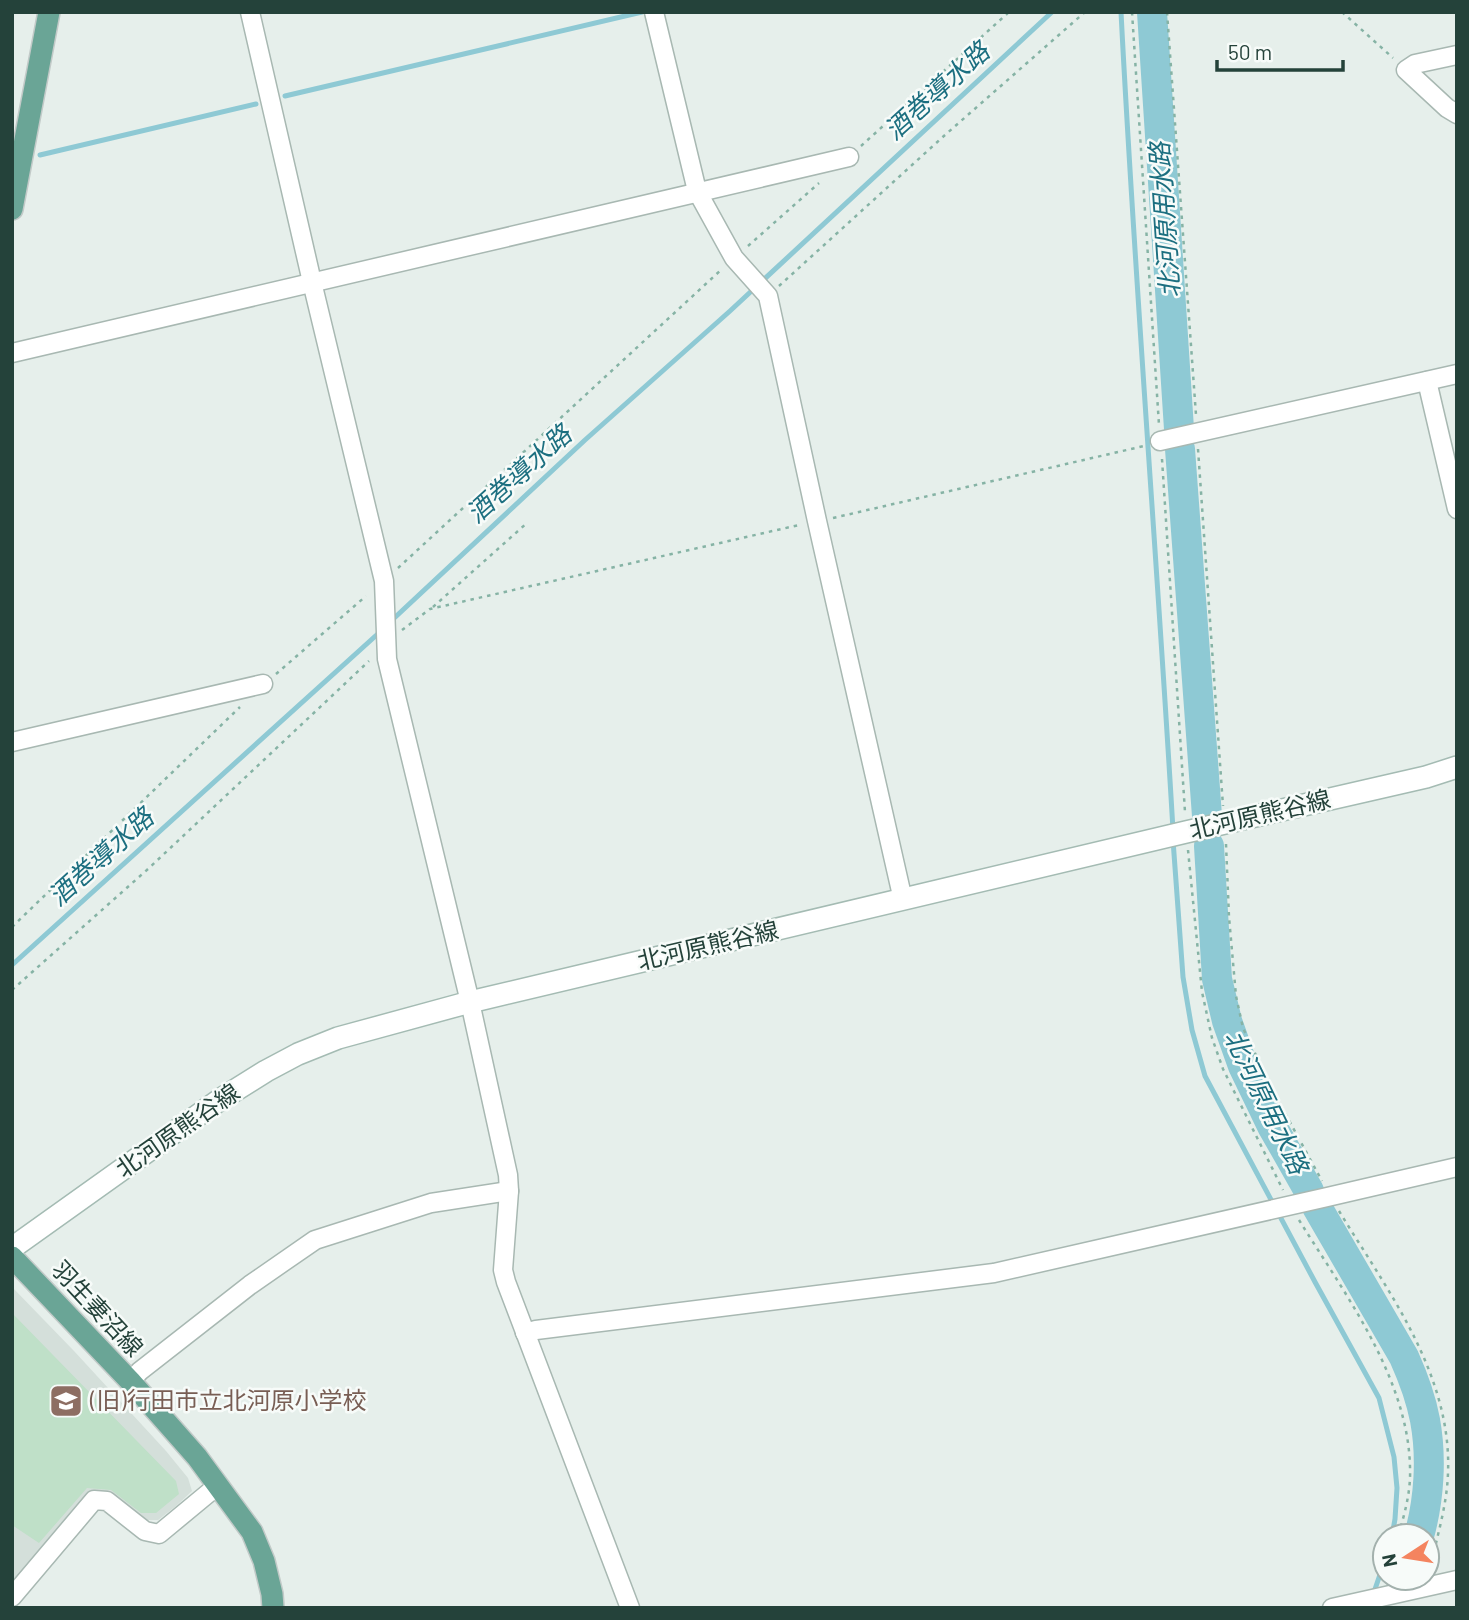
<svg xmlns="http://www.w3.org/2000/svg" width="1469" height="1620" font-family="Barlow,'Noto Sans JP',sans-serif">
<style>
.built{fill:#d4dfda}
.garden{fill:#bfe0c8}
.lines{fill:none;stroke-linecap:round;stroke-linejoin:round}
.stream{stroke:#8ec9d4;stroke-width:5}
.river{stroke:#8ec9d4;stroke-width:30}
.minor-casing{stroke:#a8b8b2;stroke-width:21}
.secondary-casing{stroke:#a4bbb3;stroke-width:24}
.primary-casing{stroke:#c2cac8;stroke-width:24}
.path{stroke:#86b3a5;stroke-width:2.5;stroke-dasharray:3.5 5;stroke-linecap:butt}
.minor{stroke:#fff;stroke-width:18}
.secondary{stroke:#fff;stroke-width:21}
.primary{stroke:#6aa596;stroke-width:21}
.labels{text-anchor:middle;stroke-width:5;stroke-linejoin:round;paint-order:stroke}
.street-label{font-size:24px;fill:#24423a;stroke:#f7fbf9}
.education-label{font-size:24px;fill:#785e54;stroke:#f7fbf9;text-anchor:start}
.water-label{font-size:26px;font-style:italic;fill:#1c6f80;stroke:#f7fbf9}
</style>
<rect width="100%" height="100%" fill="#e6efeb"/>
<polygon class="built" points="12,1287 74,1351 166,1451 188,1478 192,1491 176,1506 158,1520 143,1520 110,1496 12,1586"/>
<polygon class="garden" points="12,1313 176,1481 179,1494 156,1513 141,1513 111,1490 87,1488 39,1543 12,1525"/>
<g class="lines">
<g class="stream">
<path d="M1121 12C1135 285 1157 557 1173 830"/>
<polyline points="285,96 642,12"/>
<polyline points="40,155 256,104"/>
<polyline points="390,622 585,440 730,311 1052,12"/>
<polyline points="1173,840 1183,977 1192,1030 1205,1076 1315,1282 1379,1398 1394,1457 1397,1488 1395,1519 1392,1536"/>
<polyline points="12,965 381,631"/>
<polyline points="1373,1595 1385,1560"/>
</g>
<g class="river">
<polyline points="1152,12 1179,429"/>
<polyline points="1180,449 1207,816"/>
<polyline points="1209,846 1217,979 1227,1021 1243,1066 1272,1126 1309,1191"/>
<path d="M1317 1207 1404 1357C1413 1377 1421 1399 1425 1420 1432 1458 1429 1500 1419 1536"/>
<polyline points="1406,1582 1407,1578"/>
</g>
<defs>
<g id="minor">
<polyline points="250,12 312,282 384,581 387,659 470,1002 508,1175 509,1191 503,1270 506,1282 630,1608"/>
<polyline points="654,12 697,191 734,258 768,296 817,521 903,900"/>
<polyline points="1457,55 1415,64 1406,70 1447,108 1457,114"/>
<polyline points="12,353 849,157"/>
<polyline points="1427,381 1457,509"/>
<polyline points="1160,441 1457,374"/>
<polyline points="12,742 263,684"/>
<polyline points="525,1333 536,1330 994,1273 1323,1198 1457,1167"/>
<polyline points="130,1381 140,1371 250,1285 315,1240 431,1203 509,1191"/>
<polyline points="12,1597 94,1500 107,1501 145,1531 159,1534 217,1486"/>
<polyline points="1332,1608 1457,1580"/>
</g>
<polyline id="secondary" points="12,1248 218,1101 266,1071 298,1054 338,1038 470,1002 1186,832 1365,791 1426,777 1457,767"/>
<g id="primary">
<polyline points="12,209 49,12"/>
<polyline points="12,1257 130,1381 197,1457 252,1532 264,1561 272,1594 273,1608"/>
</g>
</defs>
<use href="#minor" class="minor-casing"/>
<use href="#secondary" class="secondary-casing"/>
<use href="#primary" class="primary-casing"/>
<g class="path">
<polyline points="1132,12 1159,425"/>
<polyline points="1167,12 1196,415"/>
<polyline points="1342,12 1393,58"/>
<polyline points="861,146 1009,12"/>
<polyline points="748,246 819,183"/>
<polyline points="779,286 945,135 1085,12"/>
<polyline points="1198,449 1223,806"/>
<polyline points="1162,459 1185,812"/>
<polyline points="833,518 1144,446"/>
<polyline points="398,568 722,269"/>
<polyline points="433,607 528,522"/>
<polyline points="402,630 430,609 799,525"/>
<polyline points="276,674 366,596"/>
<polyline points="1226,844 1229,917 1236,996 1243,1028 1274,1093 1322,1181"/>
<polyline points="1188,850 1202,992 1212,1038 1223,1069 1283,1190"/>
<polyline points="12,927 240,707"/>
<polyline points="12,990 148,869 369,661"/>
<path d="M1339 1211C1388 1291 1452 1375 1448 1473 1447 1505 1437 1537 1430 1568"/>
<path d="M1299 1220C1345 1294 1408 1378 1410 1467 1411 1491 1405 1513 1398 1536"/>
</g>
<use href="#minor" class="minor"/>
<use href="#secondary" class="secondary"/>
<use href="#primary" class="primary"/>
</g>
<defs>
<symbol id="school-square" viewBox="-11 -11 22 22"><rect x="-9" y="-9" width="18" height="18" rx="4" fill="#8d6e63" stroke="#f7fbf9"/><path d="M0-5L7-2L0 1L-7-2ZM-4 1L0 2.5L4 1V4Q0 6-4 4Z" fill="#fff"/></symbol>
</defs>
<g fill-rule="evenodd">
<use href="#school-square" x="47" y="1382" width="38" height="38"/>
</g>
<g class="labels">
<g class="street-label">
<text transform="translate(1260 815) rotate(-13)" y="8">北河原熊谷線</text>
<text transform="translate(708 946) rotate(-13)" y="8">北河原熊谷線</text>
<text transform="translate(178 1131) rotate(-35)" y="8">北河原熊谷線</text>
<text transform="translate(97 1309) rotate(47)" y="8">羽生妻沼線</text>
</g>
<g class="education-label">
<text x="90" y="1409">(旧)行田市立北河原小学校</text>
</g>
<g class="water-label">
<text transform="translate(937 91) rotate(-42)" y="9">酒巻導水路</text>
<text transform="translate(1165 220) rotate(-94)" y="9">北河原用水路</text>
<text transform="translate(519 474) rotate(-42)" y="9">酒巻導水路</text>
<text transform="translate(101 857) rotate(-42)" y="9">酒巻導水路</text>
<text transform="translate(1266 1102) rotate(64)" y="9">北河原用水路</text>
</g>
</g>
<rect width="1469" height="1620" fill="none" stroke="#24423a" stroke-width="28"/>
<g transform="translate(1406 1557) rotate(258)"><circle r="33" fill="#f7fbf9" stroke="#a3b1ad" stroke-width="2"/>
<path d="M0-5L12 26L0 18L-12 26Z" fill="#f4845f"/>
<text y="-10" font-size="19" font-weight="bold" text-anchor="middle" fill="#24423a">N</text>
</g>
<path d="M1217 60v10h126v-10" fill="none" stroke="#24423a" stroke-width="3.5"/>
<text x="1228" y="60" font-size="21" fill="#24423a" stroke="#f7fbf9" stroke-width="5" paint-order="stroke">50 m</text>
</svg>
